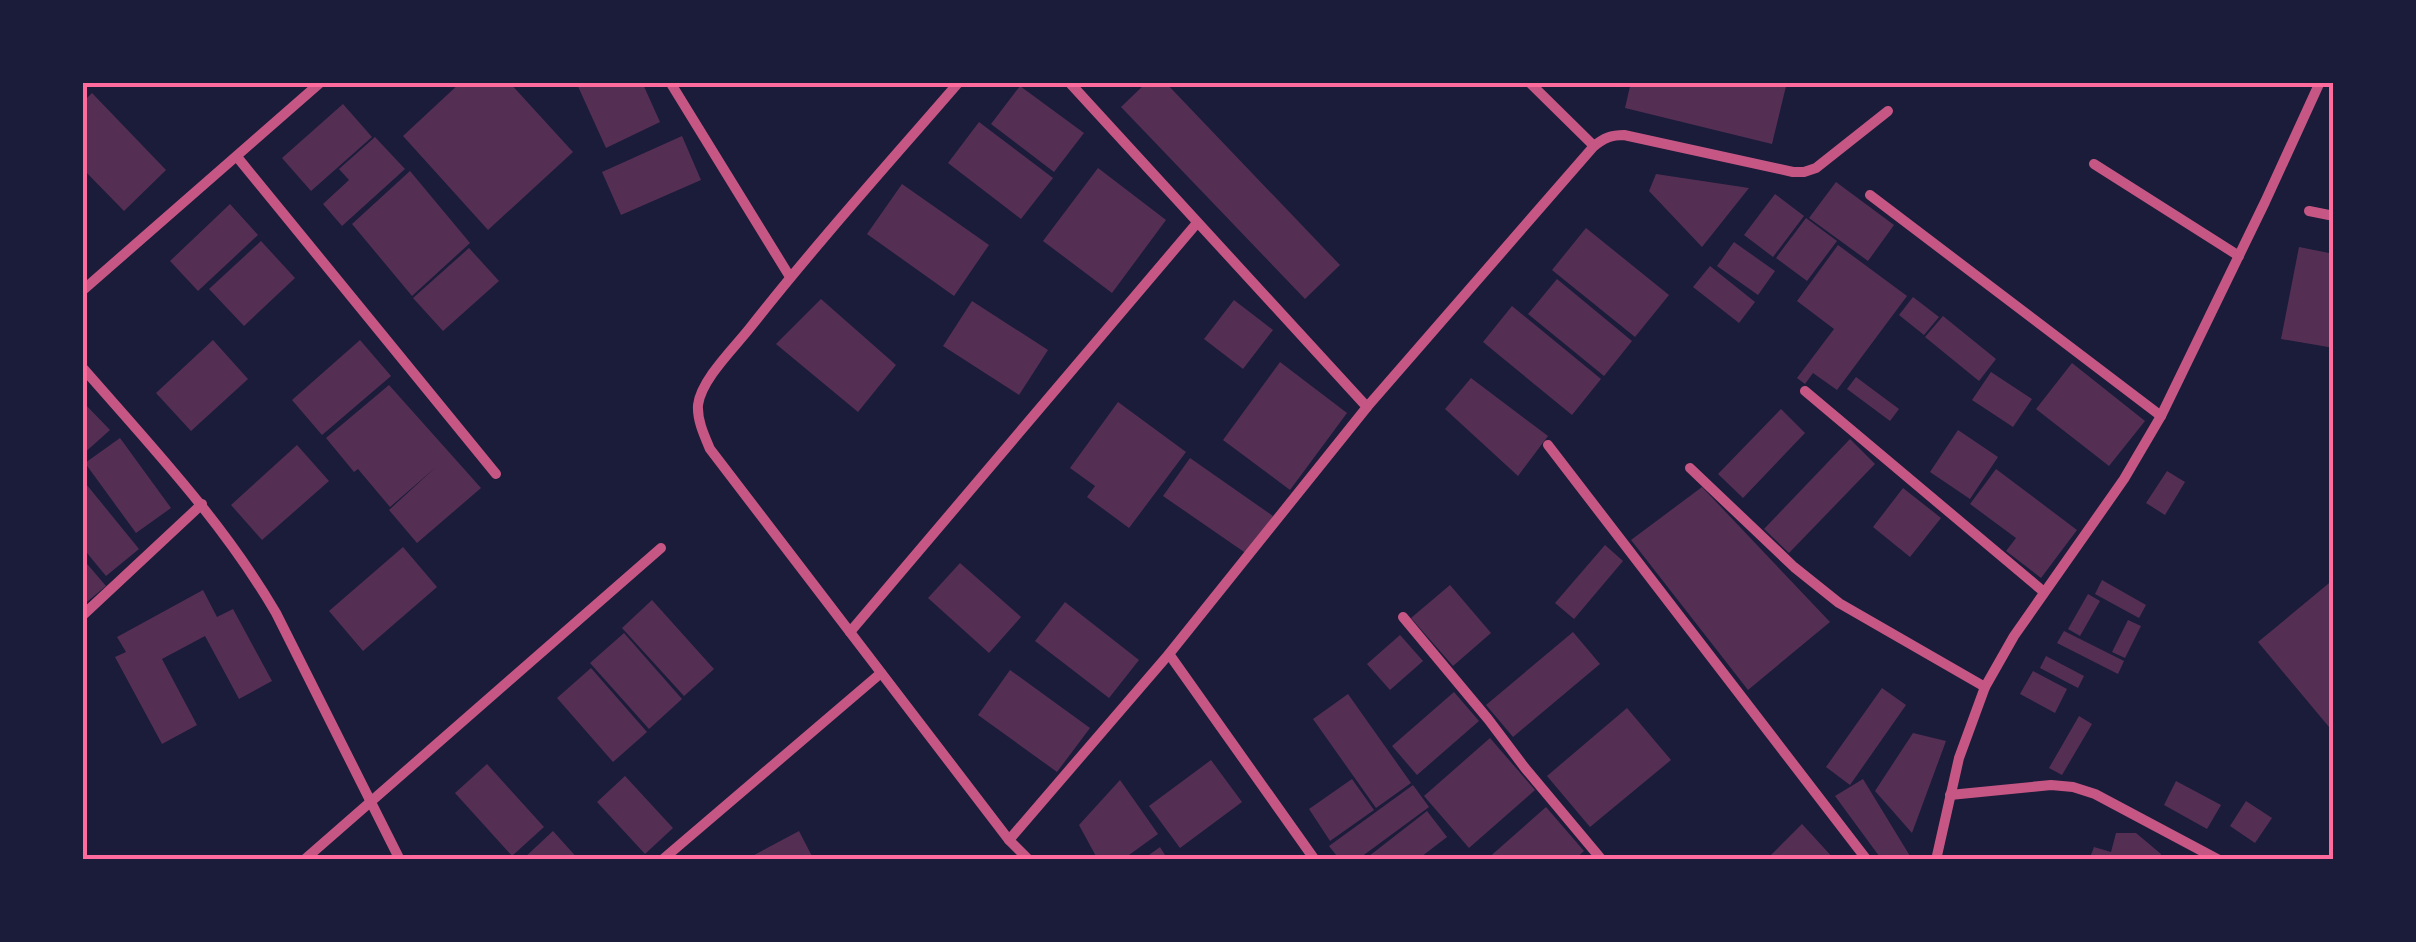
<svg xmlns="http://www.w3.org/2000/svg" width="2416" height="942" font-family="Bitter,serif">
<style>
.building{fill:#542f53}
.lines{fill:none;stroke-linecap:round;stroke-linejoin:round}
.minor{stroke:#c65784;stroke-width:10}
.neatline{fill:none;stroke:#ff6b9d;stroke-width:4}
</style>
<rect width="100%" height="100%" fill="#1b1b3a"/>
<g class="building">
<polygon points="461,82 509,82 573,152 488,230 403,136"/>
<polygon points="576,82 642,82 660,122 606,148"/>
<polygon points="1147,82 1165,82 1340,265 1305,299 1121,107"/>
<polygon points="1631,82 1787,82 1772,144 1625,108"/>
<polygon points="1020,86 1084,133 1054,172 991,124"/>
<polygon points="92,93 166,170 124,211 82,168 82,103"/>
<polygon points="343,104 372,137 311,191 282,158"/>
<polygon points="979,122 1053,178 1021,219 948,163"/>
<polygon points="682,136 701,180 621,215 602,172"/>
<polygon points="375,137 405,169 342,226 323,204 349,180 339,169"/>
<polygon points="1098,168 1166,220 1112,293 1043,241"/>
<polygon points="410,171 470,243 412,296 352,224"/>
<polygon points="1656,174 1749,188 1702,247 1649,191"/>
<polygon points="1836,182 1894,225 1868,261 1809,218"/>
<polygon points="902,184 989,245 954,296 867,234"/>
<polygon points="1775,194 1804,216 1773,257 1744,235"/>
<polygon points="230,204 258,235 198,291 170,261"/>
<polygon points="1806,218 1837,241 1807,281 1776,258"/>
<polygon points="1586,228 1669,295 1635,337 1552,270"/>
<polygon points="261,241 295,278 244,326 209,289"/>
<polygon points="1734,242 1775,271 1758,295 1717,266"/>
<polygon points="1838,245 1907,296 1837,390 1813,373 1805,384 1797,378 1834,329 1797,301"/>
<polygon points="2299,247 2334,254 2334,348 2281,339"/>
<polygon points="469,248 499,281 443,331 413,298"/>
<polygon points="1710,266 1755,302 1739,323 1693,287"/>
<polygon points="1557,279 1632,341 1604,376 1528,314"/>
<polygon points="1913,297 1939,317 1924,335 1899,315"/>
<polygon points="821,299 896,365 858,412 776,344"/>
<polygon points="1234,300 1273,330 1243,369 1204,339"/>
<polygon points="972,301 1048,350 1019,395 943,346"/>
<polygon points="1512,306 1601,379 1572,415 1483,342"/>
<polygon points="1943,316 1996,359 1979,381 1925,337"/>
<polygon points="213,340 248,379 191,431 156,393"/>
<polygon points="360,340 391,376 322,435 292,400"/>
<polygon points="1280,362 1347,413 1290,490 1223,440"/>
<polygon points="2072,363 2145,421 2109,466 2036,409"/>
<polygon points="1991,372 2032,399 2013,427 1972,400"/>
<polygon points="1856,377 1899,409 1890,421 1847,389"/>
<polygon points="1471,378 1548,436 1518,476 1445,409"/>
<polygon points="389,385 481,488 417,543 389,510 436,467 390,507 358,469 354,472 326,438"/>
<polygon points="82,401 110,430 82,455"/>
<polygon points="1118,402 1186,452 1129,528 1087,497 1095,486 1070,468"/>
<polygon points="1781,409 1805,433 1743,498 1718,474"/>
<polygon points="1958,430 1998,457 1970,499 1930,472"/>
<polygon points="120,438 171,508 136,533 85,463"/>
<polygon points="1850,439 1875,464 1789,553 1764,529"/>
<polygon points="297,445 329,481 262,540 231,505"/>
<polygon points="1190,458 1273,516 1247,554 1163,496"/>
<polygon points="1996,469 2077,530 2041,578 2006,551 2016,538 1970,504"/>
<polygon points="2167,471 2185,482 2165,515 2146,503"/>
<polygon points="82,479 139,549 106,576 82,547"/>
<polygon points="1702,487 1830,622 1748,690 1631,540"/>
<polygon points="1903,488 1941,518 1910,557 1873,527"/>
<polygon points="1605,545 1623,561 1574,619 1555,603"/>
<polygon points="403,547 437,587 363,651 329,611"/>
<polygon points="82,558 106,586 82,606"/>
<polygon points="960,563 1021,617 989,653 928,598"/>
<polygon points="2334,579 2334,733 2258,642"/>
<polygon points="2102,580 2146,605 2139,618 2095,594"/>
<polygon points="1450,585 1491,633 1453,666 1411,618"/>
<polygon points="203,590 217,617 233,609 272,681 239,699 205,636 162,659 197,725 162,744 115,657 126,652 117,637"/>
<polygon points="2088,594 2100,601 2080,636 2068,629"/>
<polygon points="652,600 714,669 684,696 622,628"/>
<polygon points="1065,602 1139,660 1109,698 1035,641"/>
<polygon points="2128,620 2141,626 2125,658 2112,652"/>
<polygon points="2064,631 2124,661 2118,674 2057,643"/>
<polygon points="1573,632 1600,664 1513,737 1486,705"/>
<polygon points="624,633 682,699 649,729 590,663"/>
<polygon points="1400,635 1423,661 1390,690 1367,664"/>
<polygon points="2046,656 2084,676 2078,688 2040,668"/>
<polygon points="591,668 647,732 613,762 557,698"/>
<polygon points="1010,670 1090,728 1057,772 978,715"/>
<polygon points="2033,671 2067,689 2055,713 2020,694"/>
<polygon points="1882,688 1906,705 1850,785 1826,767"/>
<polygon points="1454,692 1479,721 1417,775 1392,746"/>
<polygon points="1348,694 1411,783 1376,808 1313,719"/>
<polygon points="1627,708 1671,760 1590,827 1547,776"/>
<polygon points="2079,716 2092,724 2062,775 2049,768"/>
<polygon points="1913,733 1946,741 1912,833 1875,791"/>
<polygon points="1490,738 1535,790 1469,848 1424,796"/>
<polygon points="1211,760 1242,802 1180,848 1149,806"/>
<polygon points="487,764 544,827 512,856 455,793"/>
<polygon points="625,776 673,828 645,854 597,802"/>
<polygon points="1352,779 1374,810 1330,841 1309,809"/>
<polygon points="1863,779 1910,856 1910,860 1882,860 1835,796"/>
<polygon points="1120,780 1158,834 1122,860 1098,860 1079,825"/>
<polygon points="2176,781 2221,805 2207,829 2164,805"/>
<polygon points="1413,785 1429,807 1357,860 1340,860 1329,846"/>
<polygon points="2246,801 2272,818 2255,843 2230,826"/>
<polygon points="1546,807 1584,851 1574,860 1486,860"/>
<polygon points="1427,811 1447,837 1417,860 1364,860"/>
<polygon points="1802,824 1835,860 1766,860"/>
<polygon points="553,831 579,860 522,860"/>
<polygon points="799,831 814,860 745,860"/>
<polygon points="2116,833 2136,833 2161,854 2160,860 2089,860 2094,847 2111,852"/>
<polygon points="1160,847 1168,860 1142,860"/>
</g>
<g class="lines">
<g class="minor">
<polyline points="670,82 790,277"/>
<path d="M959 82C888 164 816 244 749 329 734 348 701 380 698 405 697 420 704 435 710 449L1009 840 1029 860"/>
<polyline points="1069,82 1367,407"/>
<polyline points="1529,82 1594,146"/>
<polyline points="238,158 496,474"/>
<polyline points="2094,164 2239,256"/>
<polyline points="1870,195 2161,416"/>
<polyline points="2309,211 2334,216"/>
<polyline points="82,291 321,82"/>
<path d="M82 367C151 446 223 522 276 613L400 860"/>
<polyline points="1805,391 2044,592"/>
<polyline points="1548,445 1867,860"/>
<polyline points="1690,468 1794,567 1839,603 1985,687"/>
<polyline points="82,616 202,504"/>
<polyline points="1403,617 1488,719 1525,768 1602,860"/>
<polyline points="850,632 1197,223"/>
<polyline points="1169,654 1315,860"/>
<polyline points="1950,795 2051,785 2073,787 2095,794 2219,860"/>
<path d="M1009 840 1169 654 1367 407 1594 146C1604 138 1611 135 1624 135L1793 172H1804L1816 168 1888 111"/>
<polyline points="304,860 661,548"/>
<polyline points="662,860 881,673"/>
<polyline points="1936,860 1959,758 1985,687 2014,636 2124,479 2161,416 2265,202 2320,82"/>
</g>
</g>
<rect width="2416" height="942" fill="none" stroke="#1b1b3a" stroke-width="170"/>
<rect x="85" y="85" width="2246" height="772" class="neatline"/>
</svg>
